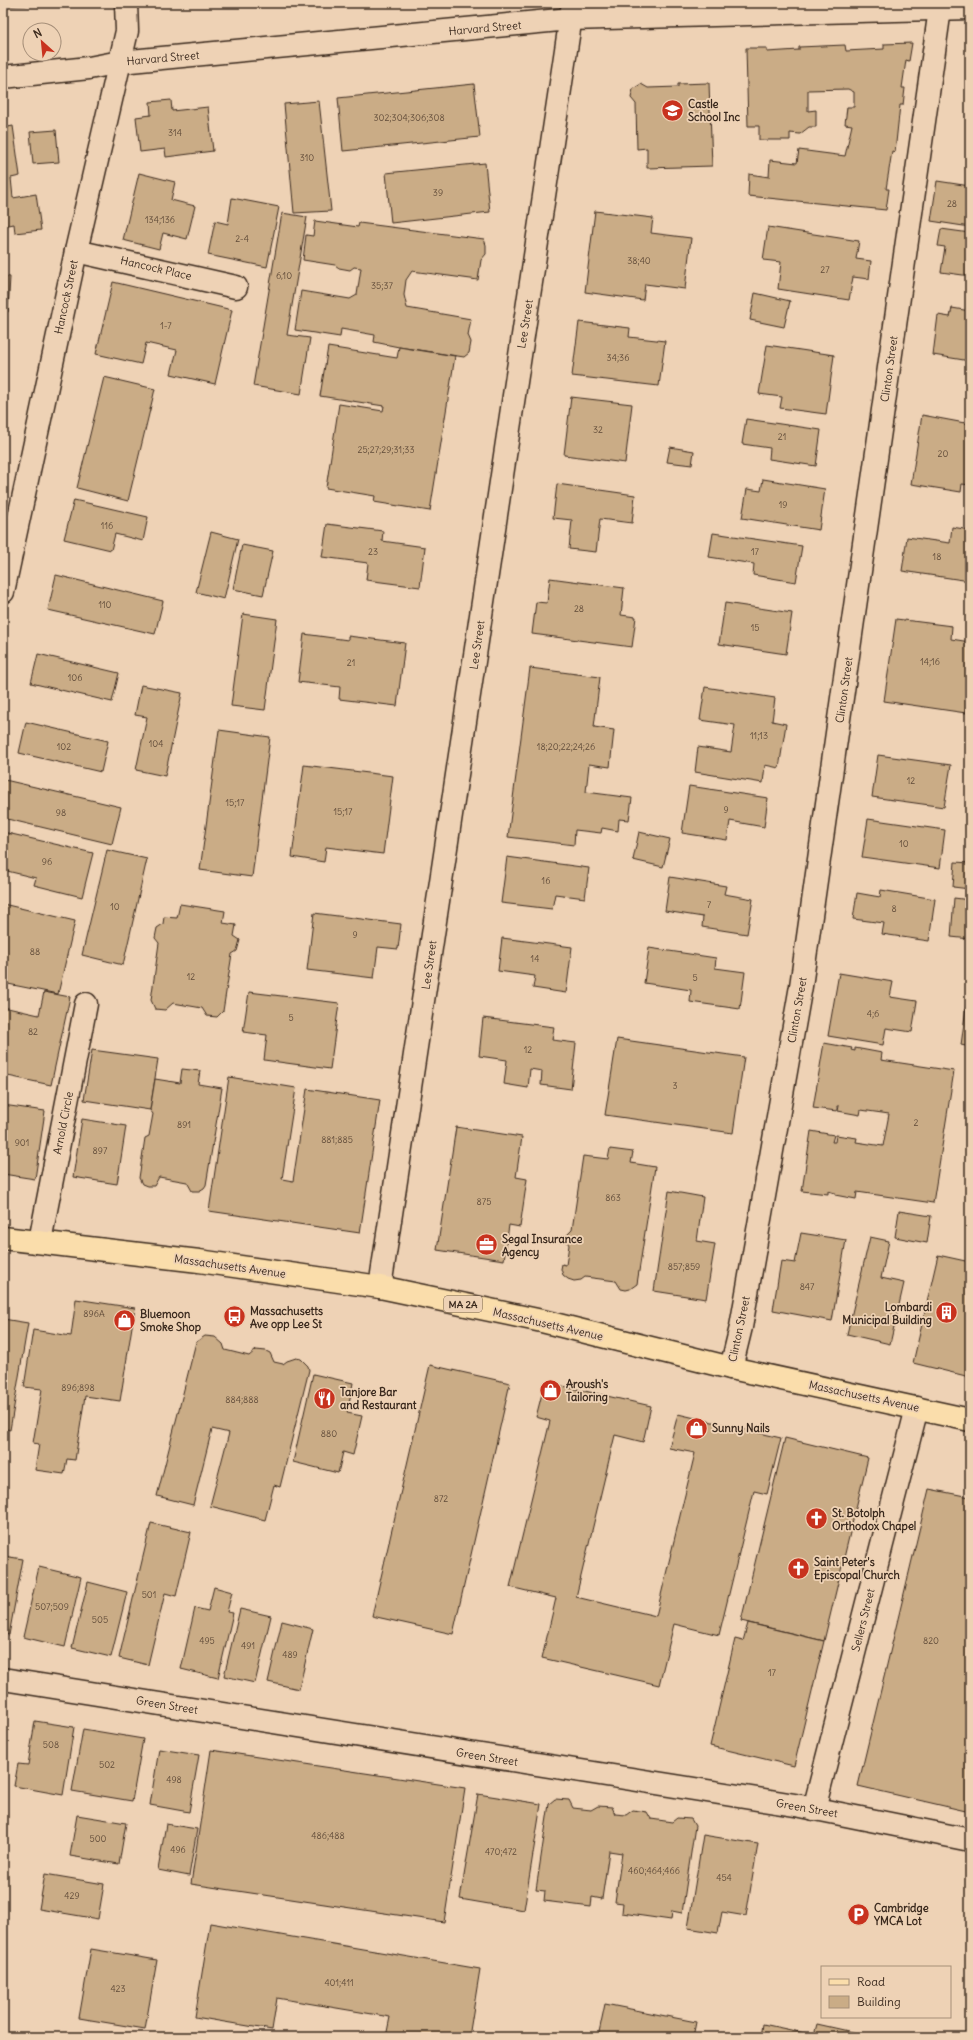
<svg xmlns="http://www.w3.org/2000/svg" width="973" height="2040" font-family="Delius,sans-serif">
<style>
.building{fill:#caac86;stroke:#3b2a1e}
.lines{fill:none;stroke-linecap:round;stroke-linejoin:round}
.minor-casing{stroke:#3b2a1e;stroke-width:25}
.major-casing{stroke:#3b2a1e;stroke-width:25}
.minor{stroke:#eed2b5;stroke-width:22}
.major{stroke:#faddab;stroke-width:22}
.labels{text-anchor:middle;stroke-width:3.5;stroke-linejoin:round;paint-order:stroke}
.number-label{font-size:9px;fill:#5f4a38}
.shield{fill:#eed2b5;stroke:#715c4b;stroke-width:1}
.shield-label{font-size:10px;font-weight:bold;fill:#3b2a1e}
.street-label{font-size:11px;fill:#3b2a1e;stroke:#eed2b5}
.poi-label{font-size:11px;font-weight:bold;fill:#3b2a1e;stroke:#eed2b5;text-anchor:start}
</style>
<rect width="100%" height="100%" fill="#eed2b5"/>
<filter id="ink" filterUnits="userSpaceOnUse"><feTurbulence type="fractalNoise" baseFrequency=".025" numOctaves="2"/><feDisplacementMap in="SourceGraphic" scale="8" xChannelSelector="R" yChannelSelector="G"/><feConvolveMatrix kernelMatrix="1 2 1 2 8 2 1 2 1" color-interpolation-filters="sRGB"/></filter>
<g filter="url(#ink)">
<g class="building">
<polygon points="4,3 29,3 26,5 8,6"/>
<polygon points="912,43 909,61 906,60 902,88 905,88 903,105 900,105 895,152 892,151 886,189 889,189 886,210 748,196 749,174 769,177 770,160 797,163 799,150 845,156 852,125 845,124 847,107 854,107 854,92 848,89 808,90 808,111 816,110 816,127 809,127 800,134 790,133 790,140 759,140 759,126 748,126 746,48 767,48 767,52 799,50 799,47 845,45 846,51 884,49 884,44"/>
<polygon points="709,83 712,166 647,168 647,148 637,149 636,104 631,98 633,89 641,84 648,88 678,87 678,84"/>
<polygon points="474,84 480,137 343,151 338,98"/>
<polygon points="171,100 172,111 208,107 213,151 166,157 165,149 140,152 136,117 151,115 150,102"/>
<polygon points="319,101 331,211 294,213 284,104"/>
<polygon points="13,126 20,176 11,178 13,198 36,194 41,230 15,233 14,224 3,226 3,128"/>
<polygon points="56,130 59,162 33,164 30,132"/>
<polygon points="485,163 490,212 391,223 386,173"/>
<polygon points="139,173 175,182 171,200 195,206 187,239 163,233 159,249 123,240"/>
<polygon points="937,181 970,186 970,227 931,221"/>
<polygon points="232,198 279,207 267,267 208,255 215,221 228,224"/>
<polygon points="595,211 653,218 651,233 691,238 685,289 645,284 643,300 585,292"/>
<polygon points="282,213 307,217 287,335 310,338 301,394 253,386"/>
<polygon points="315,221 358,227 359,223 484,239 486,245 486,254 481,260 478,280 412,271 406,280 404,295 407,308 471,319 468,335 471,342 469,353 464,357 399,347 374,342 375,335 341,329 340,337 295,330 301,291 350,299 357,295 361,268 354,267 350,270 339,268 335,265 303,260 306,235 313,236"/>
<polygon points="768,227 859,241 856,259 871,261 869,279 853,277 849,300 778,289 781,262 763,260"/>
<polygon points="941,229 970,233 970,276 941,272 945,247 938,246"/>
<polygon points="3,276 10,277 8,312 3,311"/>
<polygon points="113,282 232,310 215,384 171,374 177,350 146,343 141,364 96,354"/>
<polygon points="755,293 790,301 784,327 750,320"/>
<polygon points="952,308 970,311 970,361 933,355 938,315 950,317"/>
<polygon points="579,322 630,328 629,337 665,341 659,386 572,376"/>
<polygon points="767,345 834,355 826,414 780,408 782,397 759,394"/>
<polygon points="328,347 397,358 399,347 455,356 430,511 374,502 375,496 326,488 339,404 383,411 384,406 320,396"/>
<polygon points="104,377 155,389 128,501 77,488"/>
<polygon points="571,397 632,404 625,463 564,455"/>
<polygon points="922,415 970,424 970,485 962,484 961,492 911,484"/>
<polygon points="746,419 821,430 816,466 769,459 770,448 742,444"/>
<polygon points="670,447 694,451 692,465 667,462"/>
<polygon points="763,479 825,489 819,530 742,518 747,489 761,491"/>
<polygon points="557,484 635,495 632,523 600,519 596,552 569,549 572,520 553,518"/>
<polygon points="74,500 148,517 143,541 115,534 111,550 64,539"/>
<polygon points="327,524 383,531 382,541 425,547 420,587 366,580 368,563 322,557"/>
<polygon points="952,527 970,530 970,581 902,571 907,537 950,543"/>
<polygon points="211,532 238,539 224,599 196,592"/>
<polygon points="713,533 802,546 796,582 753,575 754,564 709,557"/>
<polygon points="242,545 273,551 263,595 233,589"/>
<polygon points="56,575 163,601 155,634 48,610"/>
<polygon points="550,578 624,588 621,615 636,617 632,647 532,634 536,602 547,603"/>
<polygon points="725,603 792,613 786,654 719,644"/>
<polygon points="243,614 277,619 265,710 231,706"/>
<polygon points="896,619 952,626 951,639 970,642 970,683 966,713 884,701"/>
<polygon points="304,634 348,640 348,636 405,643 397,706 339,699 340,687 298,682"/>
<polygon points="38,654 119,673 112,702 31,683"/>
<polygon points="530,668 600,677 594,727 614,730 610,767 589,764 586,792 632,798 629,820 619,819 618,831 602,828 601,833 575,830 574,845 508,837"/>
<polygon points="141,685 182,693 165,776 136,770 147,717 135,715"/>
<polygon points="705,687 775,698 772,721 786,724 779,768 765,765 763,783 695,772 698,747 731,752 735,725 700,720"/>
<polygon points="26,722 108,741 101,772 19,753"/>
<polygon points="219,730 270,737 252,877 200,870"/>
<polygon points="878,755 951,765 944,807 872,797"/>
<polygon points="304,765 393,776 383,854 326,847 324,862 292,857"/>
<polygon points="5,780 121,807 112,844 3,818 3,790"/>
<polygon points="689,786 768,798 764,827 730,821 727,840 682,833"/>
<polygon points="868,819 945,830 940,868 862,857"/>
<polygon points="3,832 93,853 82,897 34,885 36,878 3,870"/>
<polygon points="639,832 670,839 663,867 633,860"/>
<polygon points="107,850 147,859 123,965 82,955"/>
<polygon points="507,857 589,868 585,898 555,894 552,909 501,903"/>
<polygon points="955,862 970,863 970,889 953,887"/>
<polygon points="670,877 726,886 724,894 753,899 747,934 702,927 703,917 665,911"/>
<polygon points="881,890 935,899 929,941 882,934 884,923 853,919 857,893 880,897"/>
<polygon points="954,898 970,900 970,939 951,937"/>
<polygon points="3,904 75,921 58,994 3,983"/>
<polygon points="180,904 225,911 223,923 236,925 234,936 240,940 237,951 232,954 223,1011 217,1017 207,1016 202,1008 173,1003 165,1010 155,1009 151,1000 159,943 155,938 157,928 163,924 164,917 177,918"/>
<polygon points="314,913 401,924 398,949 378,947 374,978 307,970"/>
<polygon points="502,938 572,947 566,993 533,988 535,976 498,971"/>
<polygon points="649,948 716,958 715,968 745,972 740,1009 690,1002 691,990 644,983"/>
<polygon points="839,973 893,982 890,997 917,1001 912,1032 886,1028 883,1045 828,1036"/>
<polygon points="970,978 970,1047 961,1045"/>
<polygon points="44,992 70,997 51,1085 3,1075 3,1007 39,1015"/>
<polygon points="249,992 339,1003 330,1069 264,1060 267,1035 243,1032"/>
<polygon points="483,1018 554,1027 552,1040 576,1043 571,1089 541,1085 542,1071 530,1069 528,1088 504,1084 507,1060 479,1056"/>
<polygon points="617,1039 744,1057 733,1133 605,1115"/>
<polygon points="824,1043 852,1048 851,1050 855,1051 855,1048 882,1053 881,1060 954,1071 933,1203 857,1192 856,1199 835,1195 835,1193 828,1191 828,1194 802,1191 811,1131 834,1135 832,1142 835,1142 836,1135 857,1138 856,1142 883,1146 889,1114 861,1110 860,1115 838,1111 839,1106 837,1106 837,1111 813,1108"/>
<polygon points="92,1050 158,1059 150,1110 84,1100"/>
<polygon points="182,1069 200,1071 198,1084 222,1088 206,1185 204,1188 199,1191 192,1191 187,1182 159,1177 154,1186 147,1186 142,1184 139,1178 145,1138 149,1136 153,1114 150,1110 155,1079 180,1083"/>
<polygon points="229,1077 296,1088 282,1179 293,1181 307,1089 380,1100 360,1233 209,1211"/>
<polygon points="3,1105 45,1111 35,1179 3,1174"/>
<polygon points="82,1119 126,1126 117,1184 73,1177"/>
<polygon points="456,1127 522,1137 516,1177 527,1179 520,1227 509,1225 504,1260 437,1250"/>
<polygon points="610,1149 633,1152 631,1163 655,1167 637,1284 630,1289 626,1290 621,1289 616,1281 585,1277 581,1280 574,1281 568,1279 563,1275 561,1269 562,1264 566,1265 569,1245 565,1237 572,1230 583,1156 608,1159"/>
<polygon points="669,1191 703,1197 697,1241 715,1244 706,1299 654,1291"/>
<polygon points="899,1211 931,1216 927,1243 895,1237"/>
<polygon points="801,1233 846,1240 832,1321 773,1310 781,1261 795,1263"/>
<polygon points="870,1237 889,1241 881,1278 904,1283 890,1344 847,1334"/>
<polygon points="938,1255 970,1262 970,1377 913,1363"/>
<polygon points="76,1299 135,1308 120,1401 85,1396 75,1460 67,1459 64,1474 35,1470 39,1444 33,1443 42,1389 24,1387 33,1330 71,1336"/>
<polygon points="3,1319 28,1323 10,1430 3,1428"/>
<polygon points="205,1336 215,1337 223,1344 225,1350 249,1356 256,1350 266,1351 270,1353 274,1362 283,1364 287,1361 296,1358 301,1359 308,1366 309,1370 280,1487 274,1485 265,1520 210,1506 229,1433 212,1429 193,1505 157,1496 196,1342"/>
<polygon points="430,1365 510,1383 453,1634 372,1616"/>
<polygon points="313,1374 353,1383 347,1413 362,1416 353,1455 343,1452 338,1473 293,1462"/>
<polygon points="545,1382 651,1406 643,1442 615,1435 576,1597 656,1616 695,1453 669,1448 678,1414 781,1438 767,1494 754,1491 719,1635 674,1624 659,1685 542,1658 556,1598 510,1587 550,1421 536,1417"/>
<polygon points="785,1438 868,1458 824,1641 741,1621"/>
<polygon points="929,1489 970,1497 970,1812 858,1786"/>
<polygon points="151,1523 191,1532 176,1596 165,1593 148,1665 119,1658"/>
<polygon points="3,1556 23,1559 9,1635 3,1634"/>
<polygon points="39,1567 81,1577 65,1647 23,1637"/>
<polygon points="88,1582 127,1592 111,1657 72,1648"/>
<polygon points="214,1587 232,1592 227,1612 233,1613 218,1678 181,1669 195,1608 208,1611"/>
<polygon points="240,1609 271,1616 255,1683 224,1676"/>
<polygon points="282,1621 313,1629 299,1689 268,1682"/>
<polygon points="748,1623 824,1641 794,1766 710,1746 735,1639 743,1641"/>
<polygon points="35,1721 74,1727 63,1795 14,1786 18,1764 28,1765"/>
<polygon points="83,1729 143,1739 132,1801 72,1791"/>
<polygon points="159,1749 199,1755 189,1812 150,1805"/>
<polygon points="211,1750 465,1788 444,1922 191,1884"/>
<polygon points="478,1794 541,1804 524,1910 460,1899"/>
<polygon points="555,1799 569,1800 573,1808 591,1810 598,1806 612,1807 615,1814 626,1815 633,1810 647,1812 651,1819 672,1822 677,1818 691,1819 695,1826 682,1913 672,1911 671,1920 622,1913 623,1903 615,1902 622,1853 609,1851 602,1899 592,1897 591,1907 544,1901 545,1891 536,1890 549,1804"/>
<polygon points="77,1815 126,1823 119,1864 70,1856"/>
<polygon points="166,1824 197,1829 189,1876 158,1870"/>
<polygon points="703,1835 758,1844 746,1916 722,1912 718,1933 688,1928"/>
<polygon points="45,1874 104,1884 98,1919 39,1909"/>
<polygon points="210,1923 480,1969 469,2037 386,2037 390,2017 277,1998 272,2030 195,2017"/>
<polygon points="91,1949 157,1960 145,2029 79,2018"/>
<polygon points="605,2004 696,2022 693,2037 598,2037"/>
<polygon points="763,2024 814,2035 817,2024 875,2037 761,2037"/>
</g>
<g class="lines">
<defs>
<g id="minor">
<polyline points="3,77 89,68 120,62 570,19 970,8"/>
<polyline points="76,251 236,287"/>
<polyline points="3,592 76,251 127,31 126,3"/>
<polyline points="40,1241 86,1004"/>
<polyline points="380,1287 573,3"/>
<polyline points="731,1368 741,1327 801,986 940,9"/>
<polyline points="3,1679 801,1806 970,1840"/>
<polyline points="814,1809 917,1408"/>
</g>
<polyline id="major" points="3,1238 199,1261 380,1287 542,1321 731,1368 970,1420"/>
</defs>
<use href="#minor" class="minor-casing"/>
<use href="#major" class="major-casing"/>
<use href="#minor" class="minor"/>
<use href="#major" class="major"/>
</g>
</g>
<defs>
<symbol id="school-disc" viewBox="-11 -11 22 22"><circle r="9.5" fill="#c8321e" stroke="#eed2b5"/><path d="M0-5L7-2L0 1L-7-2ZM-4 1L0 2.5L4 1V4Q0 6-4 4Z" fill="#fff"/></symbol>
<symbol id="office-disc" viewBox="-11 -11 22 22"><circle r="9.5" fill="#c8321e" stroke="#eed2b5"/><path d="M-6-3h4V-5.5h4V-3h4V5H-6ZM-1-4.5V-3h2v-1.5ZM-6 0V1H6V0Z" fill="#fff"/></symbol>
<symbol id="building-disc" viewBox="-11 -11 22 22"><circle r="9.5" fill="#c8321e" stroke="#eed2b5"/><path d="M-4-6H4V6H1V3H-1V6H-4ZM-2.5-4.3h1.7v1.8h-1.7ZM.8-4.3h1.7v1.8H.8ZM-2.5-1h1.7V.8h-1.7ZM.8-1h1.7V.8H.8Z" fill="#fff"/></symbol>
<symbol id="bus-disc" viewBox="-11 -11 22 22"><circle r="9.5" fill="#c8321e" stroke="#eed2b5"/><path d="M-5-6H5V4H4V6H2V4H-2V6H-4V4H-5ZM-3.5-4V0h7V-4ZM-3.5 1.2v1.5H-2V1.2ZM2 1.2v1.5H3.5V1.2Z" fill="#fff"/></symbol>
<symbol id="shop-disc" viewBox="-11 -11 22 22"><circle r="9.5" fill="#c8321e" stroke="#eed2b5"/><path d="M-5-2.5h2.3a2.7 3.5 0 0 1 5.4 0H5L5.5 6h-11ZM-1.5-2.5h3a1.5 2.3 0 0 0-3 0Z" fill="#fff"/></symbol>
<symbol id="restaurant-disc" viewBox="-11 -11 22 22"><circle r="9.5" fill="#c8321e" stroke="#eed2b5"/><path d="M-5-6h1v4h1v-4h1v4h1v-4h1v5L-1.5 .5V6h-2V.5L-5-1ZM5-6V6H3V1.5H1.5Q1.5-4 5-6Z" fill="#fff"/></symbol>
<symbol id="church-disc" viewBox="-11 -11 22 22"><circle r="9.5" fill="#c8321e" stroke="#eed2b5"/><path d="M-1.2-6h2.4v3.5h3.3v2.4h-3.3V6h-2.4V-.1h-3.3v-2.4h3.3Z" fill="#fff"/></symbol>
<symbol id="parking-disc" viewBox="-11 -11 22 22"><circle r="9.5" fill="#c8321e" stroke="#eed2b5"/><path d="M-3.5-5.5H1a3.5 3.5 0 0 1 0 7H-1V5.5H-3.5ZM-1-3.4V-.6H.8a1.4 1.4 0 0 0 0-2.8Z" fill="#fff"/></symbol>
</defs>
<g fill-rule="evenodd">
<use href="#school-disc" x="660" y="98" width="25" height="25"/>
<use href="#office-disc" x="474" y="1232" width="25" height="25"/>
<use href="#building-disc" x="934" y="1300" width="25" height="25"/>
<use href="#bus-disc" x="222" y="1304" width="25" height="25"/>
<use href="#shop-disc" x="112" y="1308" width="25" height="25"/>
<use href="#shop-disc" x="538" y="1378" width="25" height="25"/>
<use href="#restaurant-disc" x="312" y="1386" width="25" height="25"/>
<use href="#shop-disc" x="684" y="1416" width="25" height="25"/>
<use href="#church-disc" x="804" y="1506" width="25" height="25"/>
<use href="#church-disc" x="786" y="1556" width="25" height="25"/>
<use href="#parking-disc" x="846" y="1902" width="25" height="25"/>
</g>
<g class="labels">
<g class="number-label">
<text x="409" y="121">302;304;306;308</text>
<text x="175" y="136">314</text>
<text x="307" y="161">310</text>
<text x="438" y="196">39</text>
<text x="952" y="207">28</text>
<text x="160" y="223">134;136</text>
<text x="242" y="242">2-4</text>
<text x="639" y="264">38;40</text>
<text x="825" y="273">27</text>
<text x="284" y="279">6,10</text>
<text x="382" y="289">35;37</text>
<text x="166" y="329">1-7</text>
<text x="618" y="361">34;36</text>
<text x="598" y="433">32</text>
<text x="782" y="440">21</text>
<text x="386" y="453">25;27;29;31;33</text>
<text x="943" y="457">20</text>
<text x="783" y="508">19</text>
<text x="107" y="529">116</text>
<text x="373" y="555">23</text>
<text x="755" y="555">17</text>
<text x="937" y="560">18</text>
<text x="105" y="608">110</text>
<text x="579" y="612">28</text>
<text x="755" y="631">15</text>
<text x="930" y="665">14;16</text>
<text x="351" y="666">21</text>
<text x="75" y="681">106</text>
<text x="759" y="739">11;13</text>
<text x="156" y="747">104</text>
<text x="64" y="750">102</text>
<text x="566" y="750">18;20;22;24;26</text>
<text x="911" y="784">12</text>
<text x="235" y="806">15;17</text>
<text x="726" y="813">9</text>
<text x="343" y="815">15;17</text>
<text x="61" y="816">98</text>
<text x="904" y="847">10</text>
<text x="47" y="865">96</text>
<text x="546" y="884">16</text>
<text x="709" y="908">7</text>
<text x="115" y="910">10</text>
<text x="894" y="912">8</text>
<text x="355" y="938">9</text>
<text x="35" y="955">88</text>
<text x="535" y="962">14</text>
<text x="191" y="980">12</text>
<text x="695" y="981">5</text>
<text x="873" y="1017">4;6</text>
<text x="291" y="1021">5</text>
<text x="33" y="1035">82</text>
<text x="528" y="1053">12</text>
<text x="675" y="1089">3</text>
<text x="916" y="1126">2</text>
<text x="184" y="1128">891</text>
<text x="337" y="1143">881;885</text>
<text x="22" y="1146">901</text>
<text x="100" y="1154">897</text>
<text x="613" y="1201">863</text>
<text x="484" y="1205">875</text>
<text x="684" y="1270">857;859</text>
<text x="807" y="1290">847</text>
<text x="94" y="1317">896A</text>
<text x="78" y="1391">896;898</text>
<text x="242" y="1403">884;888</text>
<text x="329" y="1437">880</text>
<text x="441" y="1502">872</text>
<text x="149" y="1598">501</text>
<text x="52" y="1610">507;509</text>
<text x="100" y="1623">505</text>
<text x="207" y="1644">495</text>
<text x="931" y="1644">820</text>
<text x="248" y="1649">491</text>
<text x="290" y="1658">489</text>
<text x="772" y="1676">17</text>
<text x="51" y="1748">508</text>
<text x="107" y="1768">502</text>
<text x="174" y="1783">498</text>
<text x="328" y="1839">486;488</text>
<text x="98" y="1842">500</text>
<text x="178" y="1853">496</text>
<text x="501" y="1855">470;472</text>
<text x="654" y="1874">460;464;466</text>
<text x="724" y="1881">454</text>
<text x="72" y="1899">429</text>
<text x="339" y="1986">401;411</text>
<text x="118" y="1992">423</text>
</g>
<rect class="shield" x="444" y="1296" width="38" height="16" rx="3"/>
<g class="shield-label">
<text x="463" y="1308">MA 2A</text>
</g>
<g class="street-label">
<text transform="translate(485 28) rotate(-5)" y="4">Harvard Street</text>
<text transform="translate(163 58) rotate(-5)" y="4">Harvard Street</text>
<text transform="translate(156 268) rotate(13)" y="4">Hancock Place</text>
<text transform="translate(66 297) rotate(-78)" y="4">Hancock Street</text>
<text transform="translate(525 324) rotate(-81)" y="4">Lee Street</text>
<text transform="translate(889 369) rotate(-82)" y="4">Clinton Street</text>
<text transform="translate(477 645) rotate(-82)" y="4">Lee Street</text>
<text transform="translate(844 690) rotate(-82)" y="4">Clinton Street</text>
<text transform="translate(429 965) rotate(-82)" y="4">Lee Street</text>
<text transform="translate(797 1010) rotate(-80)" y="4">Clinton Street</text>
<text transform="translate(63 1123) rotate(-79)" y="4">Arnold Circle</text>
<text transform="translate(230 1266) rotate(8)" y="4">Massachusetts Avenue</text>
<text transform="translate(548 1324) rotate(13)" y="4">Massachusetts Avenue</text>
<text transform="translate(739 1329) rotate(-78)" y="4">Clinton Street</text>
<text transform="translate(864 1396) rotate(12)" y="4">Massachusetts Avenue</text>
<text transform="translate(863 1620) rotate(-76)" y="4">Sellers Street</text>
<text transform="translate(167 1705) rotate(9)" y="4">Green Street</text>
<text transform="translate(487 1757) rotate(9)" y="4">Green Street</text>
<text transform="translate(807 1808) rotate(10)" y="4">Green Street</text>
</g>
<g class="poi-label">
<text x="688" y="108">Castle<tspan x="688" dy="13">School Inc</tspan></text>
<text x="502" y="1243">Segal Insurance<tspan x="502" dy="13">Agency</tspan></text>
<text x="932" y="1311" text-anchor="end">Lombardi<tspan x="932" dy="13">Municipal Building</tspan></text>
<text x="250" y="1315">Massachusetts<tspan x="250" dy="13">Ave opp Lee St</tspan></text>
<text x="140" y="1318">Bluemoon<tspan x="140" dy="13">Smoke Shop</tspan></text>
<text x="566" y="1388">Aroush's<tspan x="566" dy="13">Tailoring</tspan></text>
<text x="340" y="1396">Tanjore Bar<tspan x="340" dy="13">and Restaurant</tspan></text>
<text x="712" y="1432">Sunny Nails</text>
<text x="832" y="1517">St. Botolph<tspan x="832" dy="13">Orthodox Chapel</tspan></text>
<text x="814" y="1566">Saint Peter's<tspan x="814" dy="13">Episcopal Church</tspan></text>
<text x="874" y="1912">Cambridge<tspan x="874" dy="13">YMCA Lot</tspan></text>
</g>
</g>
<rect width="973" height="2040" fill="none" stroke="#eed2b5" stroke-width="16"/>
<rect x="8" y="8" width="957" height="2024" fill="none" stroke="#3b2a1e" stroke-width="1.5" filter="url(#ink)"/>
<rect x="821" y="1966" width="130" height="52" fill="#eed2b5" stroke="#a68f79"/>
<rect x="829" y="1979" width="20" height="6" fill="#faddab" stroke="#a68f79"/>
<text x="857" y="1986" font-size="12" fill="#3b2a1e">Road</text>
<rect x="829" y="1996" width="20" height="12" fill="#caac86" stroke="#a68f79"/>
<text x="857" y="2006" font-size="12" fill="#3b2a1e">Building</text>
<g transform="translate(42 42) rotate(333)"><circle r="19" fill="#eed2b5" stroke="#a68f79"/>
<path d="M0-3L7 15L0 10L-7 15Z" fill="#c8321e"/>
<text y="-6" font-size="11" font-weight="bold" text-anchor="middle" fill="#3b2a1e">N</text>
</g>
</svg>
